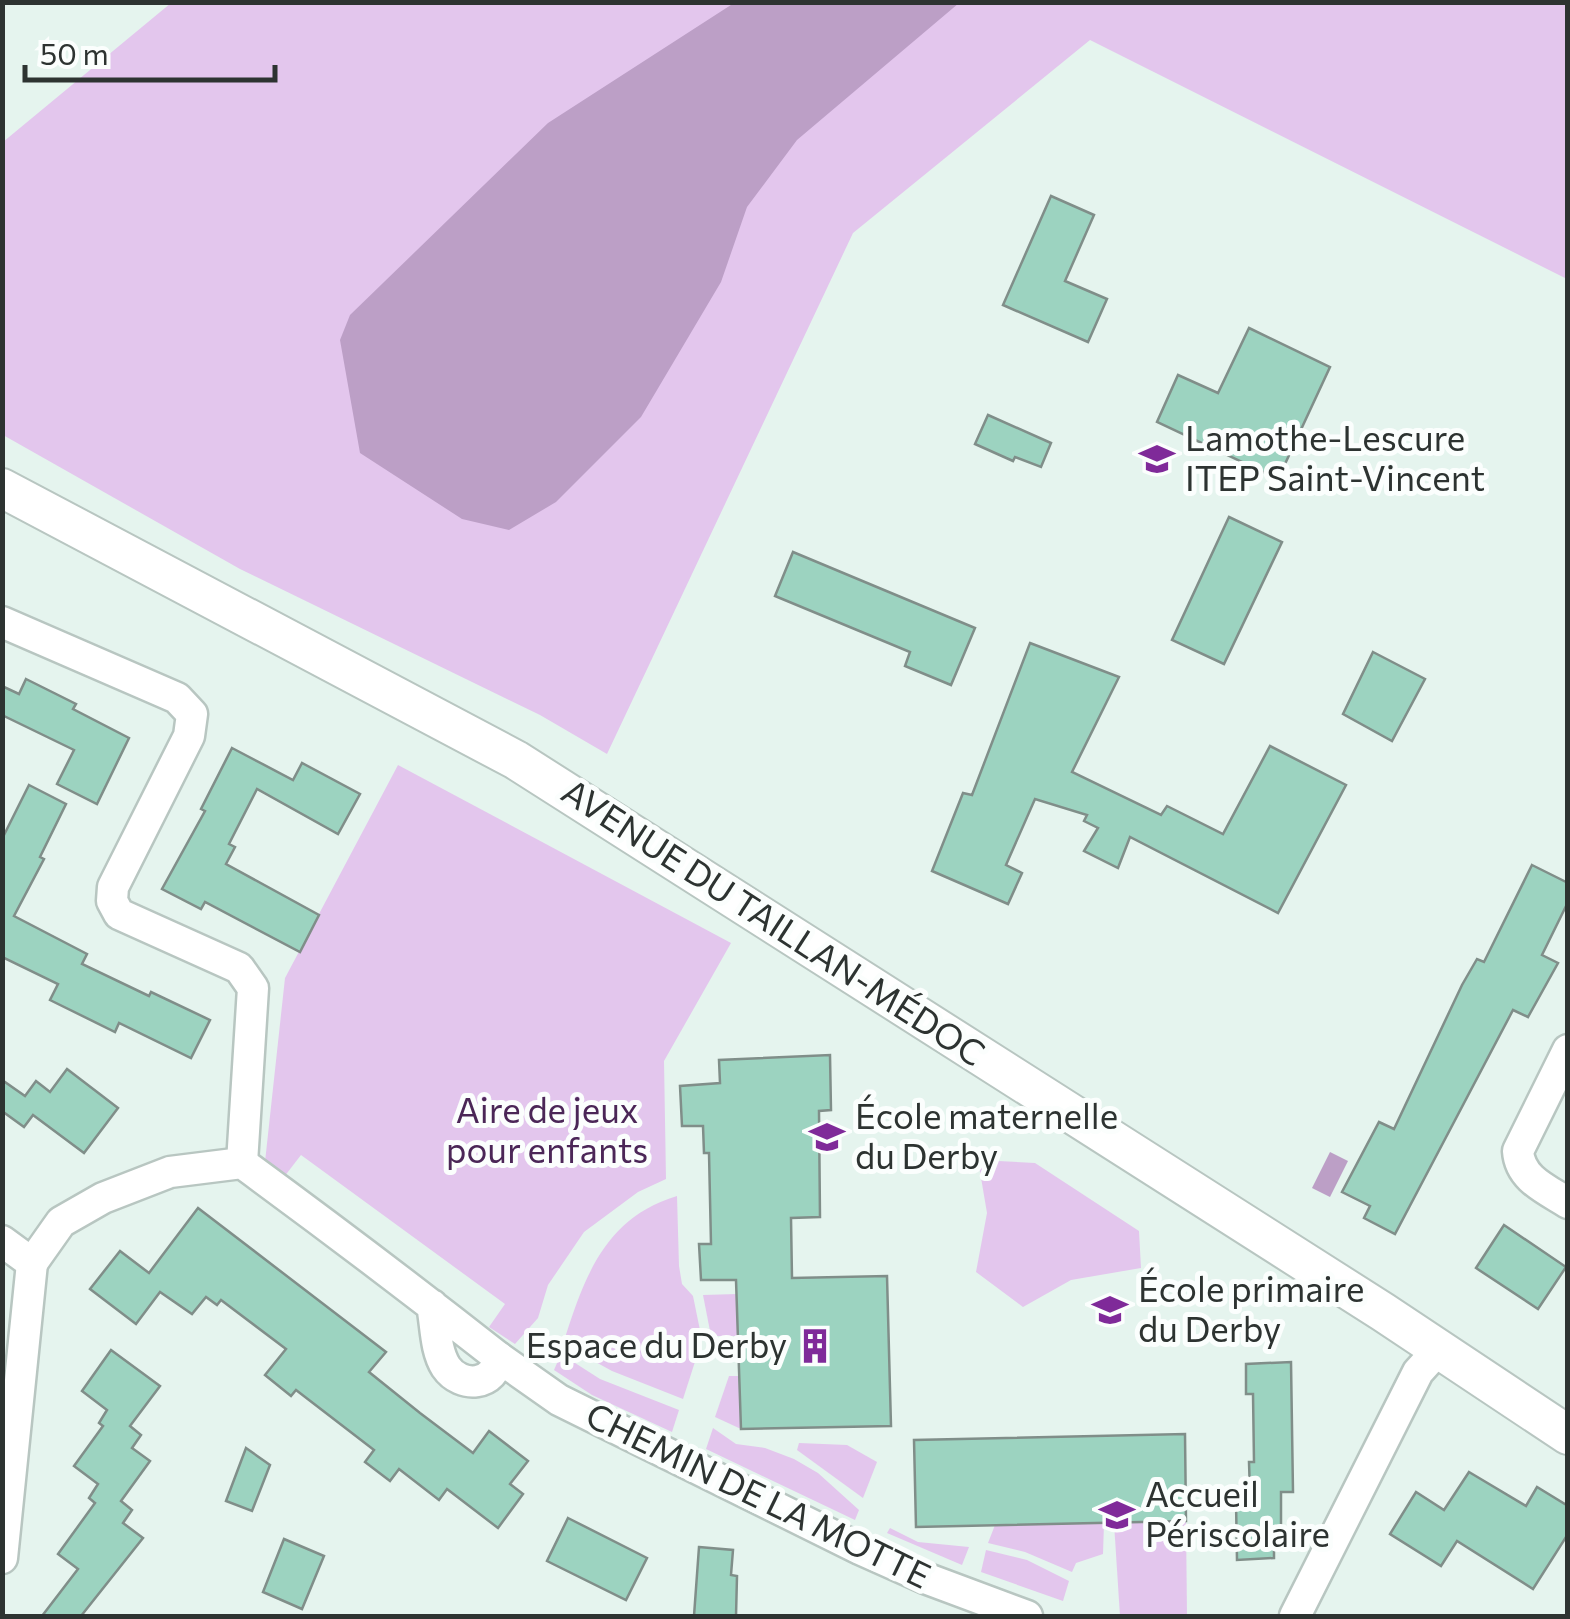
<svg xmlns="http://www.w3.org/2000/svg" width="1570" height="1619" font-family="Commissioner,sans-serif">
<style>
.green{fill:#e3c6ed}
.water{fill:#bc9fc6}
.building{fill:#9cd3c0;stroke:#808e89;stroke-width:2.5}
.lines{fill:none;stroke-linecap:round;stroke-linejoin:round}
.minor-casing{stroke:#b8c6c1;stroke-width:35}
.tertiary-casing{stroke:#b8c6c1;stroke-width:42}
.minor{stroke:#fff;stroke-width:30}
.tertiary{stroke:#fff;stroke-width:38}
.labels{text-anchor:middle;stroke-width:10;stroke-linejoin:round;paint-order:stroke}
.poi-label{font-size:35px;fill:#2d3331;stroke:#fbfefd;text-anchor:start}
.street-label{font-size:35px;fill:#2d3331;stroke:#fbfefd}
.park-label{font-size:35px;fill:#4b2657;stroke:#fbfefd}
</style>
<rect width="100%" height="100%" fill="#e5f4ee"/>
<g class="green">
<polygon points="171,3 1567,3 1567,279 1090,40 853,233 607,754 540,715 240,569 3,435 3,142"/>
<polygon points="398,765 731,943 664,1061 666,1179 638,1192 584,1232 548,1285 538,1318 515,1344 489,1327 505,1304 301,1155 284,1177 265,1162 285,978"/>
<polygon points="978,1160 1035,1163 1139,1231 1141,1268 1071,1280 1023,1307 976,1272 987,1213"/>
<path d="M677 1196 679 1266 682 1284 693 1296 702 1340 683 1399 612 1371 563 1344C584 1278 604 1218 677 1196Z"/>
<polygon points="737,1294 738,1336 711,1336 703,1295"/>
<polygon points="561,1354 600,1379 679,1410 672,1432 592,1395 554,1370"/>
<polygon points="729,1376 740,1376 741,1429 715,1417"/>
<polygon points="713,1428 736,1444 765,1448 794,1459 818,1473 859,1510 855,1520 706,1449"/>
<polygon points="799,1443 847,1445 877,1462 863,1498 797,1450"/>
<polygon points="1186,1521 1187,1616 1120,1616 1114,1523"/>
<polygon points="1104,1523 1103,1554 1076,1563 1072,1572 1025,1552 988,1543 995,1525"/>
<polygon points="890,1528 918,1542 969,1547 962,1565 887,1533"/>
<polygon points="986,1550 1027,1560 1069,1581 1063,1601 981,1572"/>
</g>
<g class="water">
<polygon points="734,3 959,3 797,140 747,207 721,282 641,417 556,502 509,530 462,519 360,453 340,340 350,315 548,123"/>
<polygon points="1330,1152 1348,1161 1330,1197 1312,1188"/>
</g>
<g class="building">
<polygon points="1051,196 1094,215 1065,281 1107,299 1088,342 1003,305"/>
<polygon points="1249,328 1330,367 1278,479 1157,422 1178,375 1218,393"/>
<polygon points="988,415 1051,443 1041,467 1015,457 1013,461 975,444"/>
<polygon points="1229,517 1282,542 1224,664 1172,640"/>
<polygon points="793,552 975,628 951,685 905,666 910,652 775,596"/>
<polygon points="1030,643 1119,677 1072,772 1161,815 1167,806 1223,834 1270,746 1346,785 1278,913 1130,837 1118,868 1084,851 1098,828 1084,821 1087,815 1035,799 1006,865 1022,873 1008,904 932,871 963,793 972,795"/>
<polygon points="1373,652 1425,679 1392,741 1343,714"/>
<polygon points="26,679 76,704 73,709 129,738 97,804 57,784 74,750 2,715 2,686 19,694"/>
<polygon points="232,748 293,780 302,763 360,794 338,834 257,789 229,844 235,847 226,864 319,915 300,952 205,902 201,909 162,889 205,811 201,809"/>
<polygon points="29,785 66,804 40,857 44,859 14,916 87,954 82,964 149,996 151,992 210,1020 191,1058 119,1023 115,1032 50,1000 58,984 2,957 2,839"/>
<polygon points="1532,865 1568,883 1568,902 1542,955 1558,963 1528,1017 1513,1010 1395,1234 1364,1218 1370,1206 1342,1192 1379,1122 1394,1129 1462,985 1477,959 1484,962"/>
<polygon points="830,1055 831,1110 819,1111 820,1217 791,1218 792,1278 887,1276 891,1426 741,1429 736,1280 701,1280 699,1244 711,1244 709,1153 704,1153 703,1126 682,1126 680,1086 720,1083 719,1060"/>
<polygon points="67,1069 118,1108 84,1153 33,1115 24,1127 2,1111 2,1080 25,1096 36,1081 50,1092"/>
<polygon points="198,1208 386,1352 369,1372 420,1413 473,1453 489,1431 528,1461 510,1484 523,1494 498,1528 447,1489 439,1500 399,1469 390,1481 365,1462 374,1450 296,1390 291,1396 265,1375 286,1349 221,1300 217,1305 206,1297 192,1314 160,1292 136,1324 90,1289 120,1251 149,1273"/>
<polygon points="1504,1225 1566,1267 1538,1309 1476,1268"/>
<polygon points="111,1350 160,1386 130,1426 141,1435 132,1448 150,1461 121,1501 132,1510 123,1523 143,1538 81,1616 42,1616 78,1569 58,1554 95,1503 89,1498 98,1484 74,1466 103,1426 99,1423 107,1410 82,1391"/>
<polygon points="1291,1362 1293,1492 1281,1492 1281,1542 1274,1543 1274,1558 1237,1560 1236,1501 1247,1500 1247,1492 1250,1493 1249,1462 1254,1462 1253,1394 1246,1394 1246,1364"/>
<polygon points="1185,1434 1186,1521 916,1527 914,1440"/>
<polygon points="246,1448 270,1465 252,1511 226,1501"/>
<polygon points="1469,1472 1526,1506 1537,1487 1568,1506 1568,1534 1533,1589 1457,1541 1441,1566 1390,1534 1416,1492 1444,1510"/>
<polygon points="568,1518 647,1558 626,1600 547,1561"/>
<polygon points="284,1539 324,1556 302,1609 263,1592"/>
<polygon points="699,1547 733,1550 731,1575 737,1576 736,1616 694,1616"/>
</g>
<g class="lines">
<defs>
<g id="minor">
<polyline points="2,622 177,698 192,714 189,736 113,887 112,901 119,914 239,968 253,988 242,1163"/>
<path d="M1568 1050 1518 1151C1520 1179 1546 1189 1568 1203"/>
<polyline points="2,1241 32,1263"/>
<path d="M32 1263 61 1222 103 1198 170 1172 242 1163C328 1226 414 1291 498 1357 496 1386 461 1389 446 1367 435 1350 436 1325 432 1305"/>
<polyline points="498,1357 559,1400 860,1549 925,1578 1027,1616"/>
<polyline points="2,1558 32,1263"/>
<polyline points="1295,1616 1418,1372 1438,1350"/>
</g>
<polyline id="tertiary" points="2,488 516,760 1383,1312 1568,1435"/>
</defs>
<use href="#minor" class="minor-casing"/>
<use href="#tertiary" class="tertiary-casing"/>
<use href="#minor" class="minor"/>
<use href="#tertiary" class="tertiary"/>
</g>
<defs>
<symbol id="school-bare" viewBox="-9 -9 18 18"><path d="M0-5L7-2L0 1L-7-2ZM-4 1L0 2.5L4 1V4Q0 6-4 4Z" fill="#7f2a99" stroke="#fbfefd" stroke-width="2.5" paint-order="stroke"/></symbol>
<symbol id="building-bare" viewBox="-9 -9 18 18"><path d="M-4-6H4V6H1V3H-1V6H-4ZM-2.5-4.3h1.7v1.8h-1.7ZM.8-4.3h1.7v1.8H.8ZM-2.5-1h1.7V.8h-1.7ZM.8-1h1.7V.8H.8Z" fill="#7f2a99" stroke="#fbfefd" stroke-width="2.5" paint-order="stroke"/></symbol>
</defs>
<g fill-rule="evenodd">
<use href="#school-bare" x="1132" y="434" width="50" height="50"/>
<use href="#school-bare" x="802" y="1112" width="50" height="50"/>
<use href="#school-bare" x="1085" y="1285" width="50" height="50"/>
<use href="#building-bare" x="790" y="1321" width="50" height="50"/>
<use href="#school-bare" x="1092" y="1490" width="50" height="50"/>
</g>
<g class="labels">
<g class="poi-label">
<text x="1185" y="451">Lamothe-Lescure<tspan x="1185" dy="40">ITEP Saint-Vincent</tspan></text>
<text x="855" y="1129">École maternelle<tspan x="855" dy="40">du Derby</tspan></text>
<text x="1138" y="1302">École primaire<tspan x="1138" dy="40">du Derby</tspan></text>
<text x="787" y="1358" text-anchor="end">Espace du Derby</text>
<text x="1145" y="1507">Accueil<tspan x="1145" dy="40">Périscolaire</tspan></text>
</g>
<g class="street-label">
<text transform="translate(773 923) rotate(33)" y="12">AVENUE DU TAILLAN-MÉDOC</text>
<text transform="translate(758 1496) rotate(26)" y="12">CHEMIN DE LA MOTTE</text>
</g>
<g class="park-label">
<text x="547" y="1123">Aire de jeux<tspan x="547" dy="40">pour enfants</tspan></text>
</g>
</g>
<rect width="1570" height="1619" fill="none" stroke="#2d3331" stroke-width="10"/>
<path d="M25 65v15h250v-15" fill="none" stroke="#2d3331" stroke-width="5"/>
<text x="40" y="65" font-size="30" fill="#2d3331" stroke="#fbfefd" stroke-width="8" paint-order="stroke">50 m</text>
</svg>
